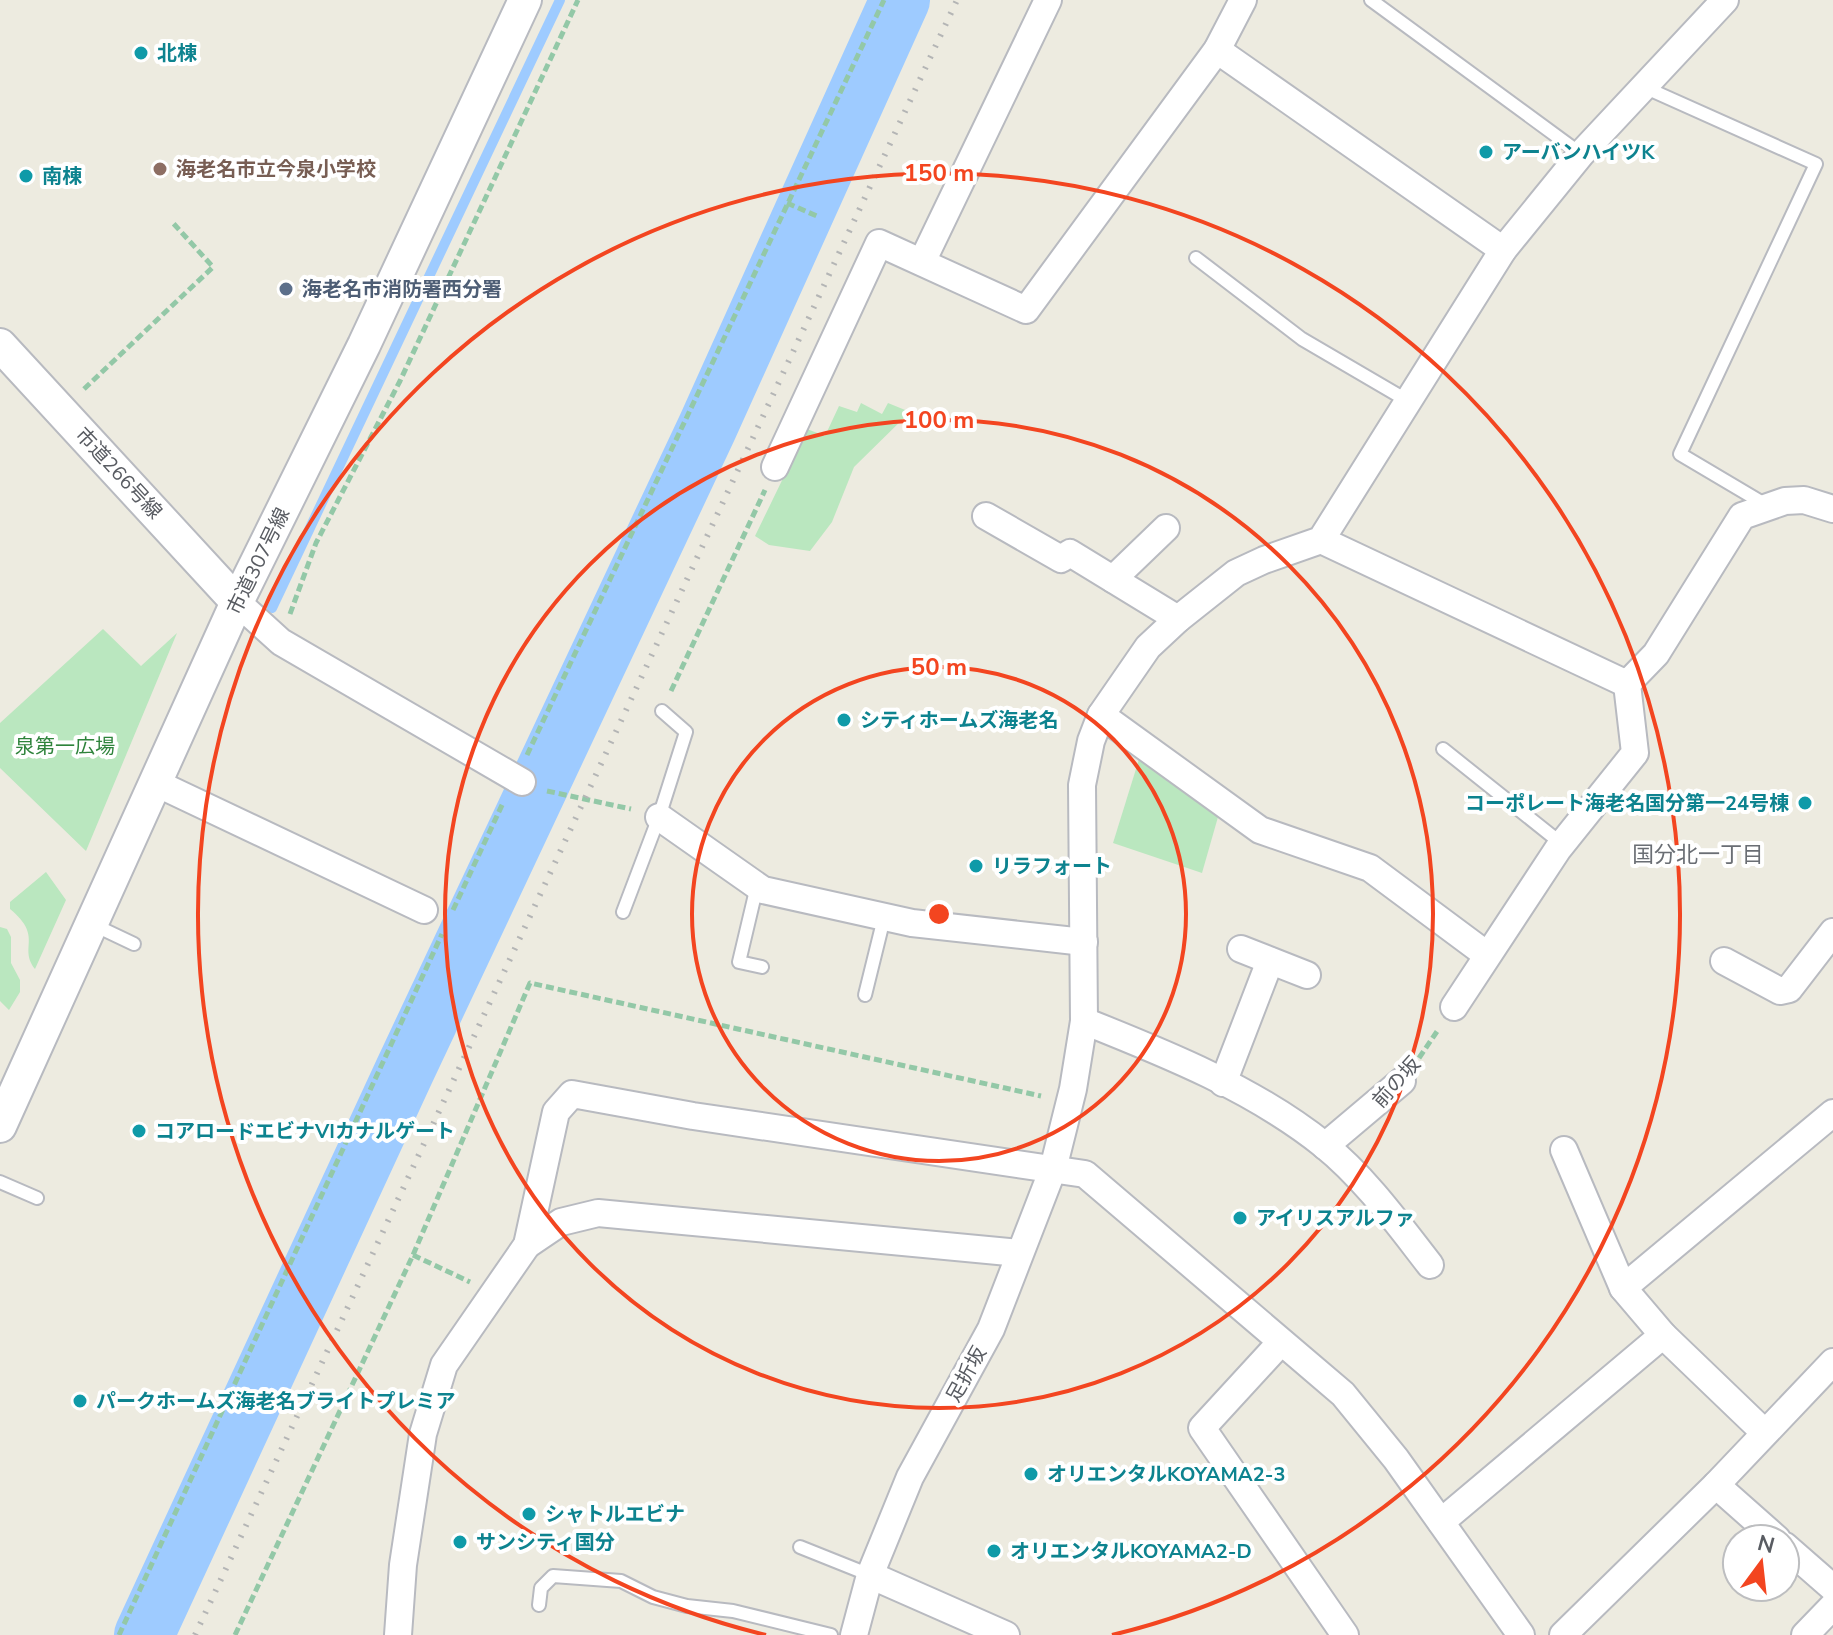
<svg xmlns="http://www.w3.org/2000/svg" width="1833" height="1635" font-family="'Nunito Sans','Noto Sans JP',sans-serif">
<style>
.green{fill:#bae7bf}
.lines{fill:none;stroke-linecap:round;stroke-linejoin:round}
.stream{stroke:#9ecbff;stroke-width:10}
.river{stroke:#9ecbff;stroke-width:60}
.service-casing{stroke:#b8bac0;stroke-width:16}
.minor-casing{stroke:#b8bac0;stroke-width:30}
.tertiary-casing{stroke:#b8bac0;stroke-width:36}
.path{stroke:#93c8a7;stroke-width:5;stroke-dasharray:8 4;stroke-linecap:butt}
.service{stroke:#fff;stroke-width:12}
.minor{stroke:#fff;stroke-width:26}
.tertiary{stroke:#fff;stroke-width:32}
.rail{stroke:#b4b5b5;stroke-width:6;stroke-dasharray:2 10;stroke-linecap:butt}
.ring{fill:none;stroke:#f34520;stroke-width:4}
.culture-dot{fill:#0f9aa8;stroke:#fff;stroke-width:3}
.education-dot{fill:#8d6e63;stroke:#fff;stroke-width:3}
.service-dot{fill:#5c6f8a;stroke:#fff;stroke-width:3}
.labels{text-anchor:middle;stroke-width:8;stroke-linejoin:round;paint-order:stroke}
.culture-label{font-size:20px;font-weight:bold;fill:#0d838f;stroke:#fff;text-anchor:start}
.education-label{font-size:20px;font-weight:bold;fill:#785e54;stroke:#fff;text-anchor:start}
.service-label{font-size:20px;font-weight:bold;fill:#4e5e75;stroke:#fff;text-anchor:start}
.street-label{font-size:20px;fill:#595c62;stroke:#fff}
.park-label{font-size:20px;fill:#2e833b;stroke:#fff}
.neighbourhood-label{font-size:22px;fill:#6a6e74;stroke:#fff}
.centre{fill:#f34520;stroke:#fff;stroke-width:4}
.ring-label{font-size:24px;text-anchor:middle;font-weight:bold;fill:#f34520;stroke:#fff;stroke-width:8;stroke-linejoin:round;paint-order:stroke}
</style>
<rect width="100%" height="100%" fill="#edebe0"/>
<g class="green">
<polygon points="861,403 882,414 888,403 910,412 854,467 832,522 810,551 769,545 755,536 807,429 825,436 839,406 857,412"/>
<polygon points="103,629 141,666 177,633 86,851 0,768 0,723"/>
<polygon points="1140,756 1218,817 1202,873 1113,843"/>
<path d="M46 872 66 900 35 969C18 947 44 937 10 909V902Z"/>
<polygon points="0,927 7,929 11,937 11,963 20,980 20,992 9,1010 0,1001"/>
</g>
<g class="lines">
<polyline class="stream" points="272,608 560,0"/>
<polyline class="river" points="144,1635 404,1072 707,428 900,0"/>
<defs>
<g id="service">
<polyline points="1371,0 1581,154"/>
<polyline points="1644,87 1816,164 1680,454 1766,505"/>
<polyline points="1196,258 1302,339 1408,401"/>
<polyline points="1443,749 1562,844"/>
<polyline points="757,886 739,962 762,967"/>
<polyline points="623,912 659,817 686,732 662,711"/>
<polyline points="94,925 134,944"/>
<polyline points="865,995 884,918"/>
<polyline points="0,1182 37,1198"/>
<polyline points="800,1547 870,1575"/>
<polyline points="539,1605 541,1588 553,1576 621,1581 653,1597 687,1606 733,1611 831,1635"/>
</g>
<g id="minor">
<polyline points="1217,50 1503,250"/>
<polyline points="922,262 1048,0"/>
<polyline points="775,467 879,243 1026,310 1217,50 1243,0"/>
<polyline points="986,516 1061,559 1070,553 1178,619"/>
<polyline points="1321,540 1627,684 1656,654 1742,516 1785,501 1804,500 1833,509"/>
<polyline points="1113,579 1166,528"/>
<polyline points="237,602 281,642 522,782"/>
<polyline points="1101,715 1260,830 1370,868 1487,955"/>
<polyline points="156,783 424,910"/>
<polyline points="659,817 763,890 912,923 1084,942"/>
<polyline points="1241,949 1307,975"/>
<polyline points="1724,961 1780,991 1789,989 1833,932"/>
<polyline points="1454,1007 1558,849 1635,753 1627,684"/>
<path d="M1084 1021C1167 1054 1254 1089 1324 1145 1365 1178 1398 1224 1430 1265"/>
<polyline points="1223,1083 1270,961"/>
<polyline points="1325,1146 1402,1081"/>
<polyline points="1564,1150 1623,1288 1663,1335 1764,1432"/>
<polyline points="527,1245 561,1222 598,1213 1019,1253"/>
<polyline points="1623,1288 1833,1113"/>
<polyline points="1281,1342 1202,1428 1345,1635"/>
<polyline points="1716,1485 1777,1539"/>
<polyline points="1441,1522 1663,1335"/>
<polyline points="1785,1546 1833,1588"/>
<polyline points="870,1575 1006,1635"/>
<polyline points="398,1635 403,1565 423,1434 444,1365 527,1245 556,1112 572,1094 693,1116 1085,1174 1343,1394 1396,1459 1521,1635"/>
<polyline points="854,1635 870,1575 910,1477 991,1329 1053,1169 1073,1089 1084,1021 1082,785 1091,741 1101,715 1148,647 1178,619 1236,573 1264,560 1321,540 1503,250 1581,154 1725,0"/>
<polyline points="1563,1635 1716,1485 1833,1362"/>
<polyline points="1805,1635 1833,1606"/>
</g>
<g id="tertiary">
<polyline points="0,345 237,602"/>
<polyline points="0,1126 237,602 364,345 525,0"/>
</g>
</defs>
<use href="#service" class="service-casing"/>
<use href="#minor" class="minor-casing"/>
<use href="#tertiary" class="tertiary-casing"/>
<g class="path">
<polyline points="787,203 819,217"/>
<polyline points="84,389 213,267 173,223"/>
<polyline points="290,614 316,543 400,381 578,0"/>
<polyline points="671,691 765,490"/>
<polyline points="527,755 884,0"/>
<polyline points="547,791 631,809"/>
<polyline points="453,910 503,803"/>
<polyline points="1419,1058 1438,1030"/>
<polyline points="413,1255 470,1282"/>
<polyline points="119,1635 442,934"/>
<polyline points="235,1635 413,1255 530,983 1041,1096"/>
</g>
<use href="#service" class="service"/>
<use href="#minor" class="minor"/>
<use href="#tertiary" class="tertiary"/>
<polyline class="rail" points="195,1635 957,0"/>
</g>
<g class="ring">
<circle cx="939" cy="914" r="247"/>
<circle cx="939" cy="914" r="494"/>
<path d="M766 1635A741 741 0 1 1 1112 1635"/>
</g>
<g class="culture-dot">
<circle cx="141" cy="53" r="8"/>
<circle cx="1486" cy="152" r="8"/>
<circle cx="26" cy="176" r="8"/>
<circle cx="844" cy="720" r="8"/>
<circle cx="1805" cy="803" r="8"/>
<circle cx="976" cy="866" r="8"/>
<circle cx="139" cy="1131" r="8"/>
<circle cx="1240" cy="1218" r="8"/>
<circle cx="80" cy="1401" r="8"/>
<circle cx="1031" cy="1474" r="8"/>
<circle cx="529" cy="1514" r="8"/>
<circle cx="460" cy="1542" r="8"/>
<circle cx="994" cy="1551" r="8"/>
</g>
<circle class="education-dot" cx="160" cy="169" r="8"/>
<circle class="service-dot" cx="286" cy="289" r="8"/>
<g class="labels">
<g class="culture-label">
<text x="157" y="60">北棟</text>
<text x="1502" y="159">アーバンハイツK</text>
<text x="42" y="183">南棟</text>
<text x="860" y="727">シティホームズ海老名</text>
<text x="1789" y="810" text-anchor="end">コーポレート海老名国分第一24号棟</text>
<text x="992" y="873">リラフォート</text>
<text x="155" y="1138">コアロードエビナVIカナルゲート</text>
<text x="1256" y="1225">アイリスアルファ</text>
<text x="96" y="1408">パークホームズ海老名ブライトプレミア</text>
<text x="1047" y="1481">オリエンタルKOYAMA2-3</text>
<text x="545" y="1521">シャトルエビナ</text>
<text x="476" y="1549">サンシティ国分</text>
<text x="1010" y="1558">オリエンタルKOYAMA2-D</text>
</g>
<g class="education-label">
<text x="176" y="176">海老名市立今泉小学校</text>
</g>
<g class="service-label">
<text x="302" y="296">海老名市消防署西分署</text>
</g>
<g class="street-label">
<text transform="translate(119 473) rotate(47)" y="7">市道266号線</text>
<text transform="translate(258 561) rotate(-64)" y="7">市道307号線</text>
<text transform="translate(1396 1082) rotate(-48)" y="7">前の坂</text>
<text transform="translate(966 1374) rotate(-61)" y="7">足折坂</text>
</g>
<g class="park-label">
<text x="65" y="753">泉第一広場</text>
</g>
<g class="neighbourhood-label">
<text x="1698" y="862">国分北一丁目</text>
</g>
</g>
<circle cx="939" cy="914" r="12" class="centre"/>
<g class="ring-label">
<text x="939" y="181">150 m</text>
<text x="939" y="428">100 m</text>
<text x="939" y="675">50 m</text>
</g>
<g transform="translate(1761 1563) rotate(15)"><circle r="38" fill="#ffffff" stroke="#bdbec0" stroke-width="2"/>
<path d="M0-6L14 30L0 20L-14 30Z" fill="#f34520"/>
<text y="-12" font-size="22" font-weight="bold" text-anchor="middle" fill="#595c62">N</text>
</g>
</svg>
